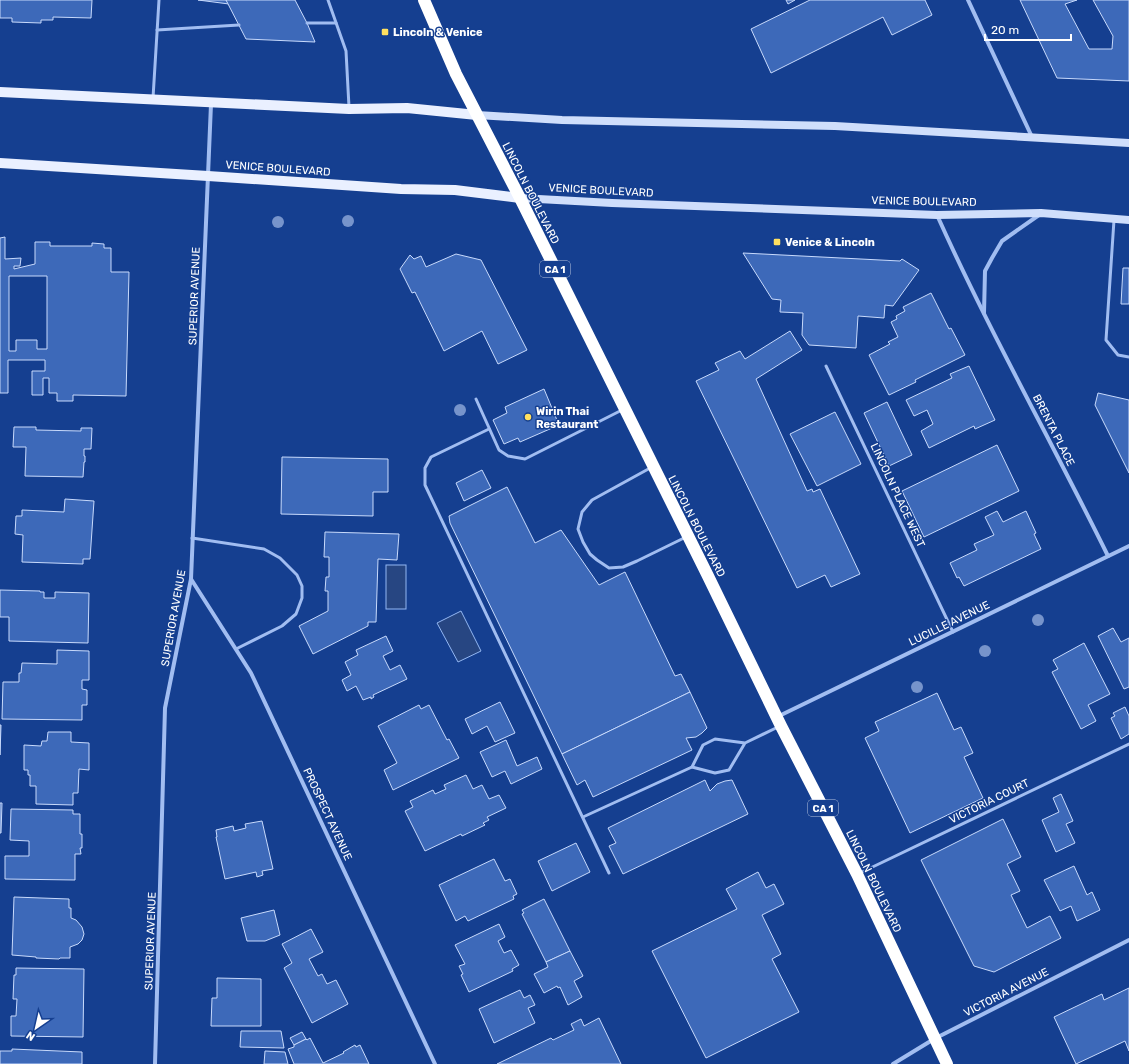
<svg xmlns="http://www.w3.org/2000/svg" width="1129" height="1064" font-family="Rubik,sans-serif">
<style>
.water{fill:#274682;stroke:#93b7f3}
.building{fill:#3d69b9;stroke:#c8dafc;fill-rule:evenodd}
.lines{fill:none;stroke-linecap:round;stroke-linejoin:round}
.lane{stroke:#a1bdf1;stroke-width:3}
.street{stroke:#a1bdf1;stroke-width:4}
.secondary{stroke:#cfdefb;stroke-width:8}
.primary{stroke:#eaf0ff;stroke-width:10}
.highway{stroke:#fff;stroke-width:12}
.tree{fill:#7794cb}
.poi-dot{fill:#ffe060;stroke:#153f90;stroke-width:1.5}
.labels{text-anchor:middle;stroke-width:3;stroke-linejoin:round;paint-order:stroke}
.shield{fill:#153f90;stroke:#b9c5de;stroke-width:1}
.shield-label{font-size:10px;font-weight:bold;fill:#fff}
.poi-label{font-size:11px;font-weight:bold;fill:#fff;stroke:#153f90;text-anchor:start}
.street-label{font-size:11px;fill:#fff;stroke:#153f90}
</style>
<rect width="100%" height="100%" fill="#153f90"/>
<g class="water">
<rect x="386" y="565" width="20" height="44"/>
<polygon points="461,611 481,651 458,662 437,623"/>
</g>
<g class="building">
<polygon points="0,0 92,0 91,18 53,17 53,20 41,20 41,23 12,22 12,18 0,18"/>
<polygon points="198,0 226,0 229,4"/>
<polygon points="226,0 295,0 307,23 315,42 246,39"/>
<polygon points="786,0 795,0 788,4"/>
<polygon points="810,0 925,0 932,15 892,35 883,17 771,73 751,29"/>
<polygon points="1020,0 1077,0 1065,4 1089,49 1112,49 1113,36 1093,0 1129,0 1129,81 1057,78"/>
<path d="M5 237V259L21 258 20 266H14V269L35 264V242H50V246H92V243L104 244V248H111V272H129L126 396 73 395V401H57V393H49V378H43V395H32V371H45V360H8V393H0V238ZM9 276H47V349H37V340H16V351H9Z"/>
<polygon points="743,253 900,261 902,259 919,270 893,306 885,305 884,318 858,316 856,348 809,345 802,335 803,313 780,312 781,300 772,299"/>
<polygon points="456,254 481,260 527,350 498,364 482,331 444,351 415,292 412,293 400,269 410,255 414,259 421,256 426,267"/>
<polygon points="1123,268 1129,268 1129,304 1121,304"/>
<polygon points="931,293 949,329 951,328 965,355 915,380 916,382 889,395 869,355 890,344 888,342 898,337 891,322 897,319 896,316 905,311 903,307"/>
<polygon points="790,331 802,350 756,379 807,491 812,489 813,492 820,489 860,574 831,587 825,575 797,588 696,381 719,370 715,363 740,351 745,359"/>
<polygon points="969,366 995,420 975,429 974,426 929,448 921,431 933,424 927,410 914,416 906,400 952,378 950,374"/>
<polygon points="544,389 559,425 520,442 518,438 504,444 493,420 507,413 505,407"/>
<polygon points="1098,393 1129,400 1129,473 1095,405"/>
<polygon points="887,402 912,455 889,466 864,413"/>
<polygon points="835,412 861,464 817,486 790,434"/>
<polygon points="14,427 36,427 36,430 81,431 81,428 92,428 91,449 84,449 84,456 85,456 85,462 84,462 83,477 25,476 26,447 13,447"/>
<polygon points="997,445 1019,491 924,537 902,491"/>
<polygon points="282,457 388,459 388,492 373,492 373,516 281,514"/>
<polygon points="482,470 491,488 464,501 456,483"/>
<polygon points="507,487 535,543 561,530 599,585 625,572 675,676 681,674 690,692 562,754 450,523 449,516"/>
<polygon points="65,499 94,501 90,559 83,559 83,564 22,562 23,535 15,534 16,516 22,516 22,510 64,512"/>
<polygon points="997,511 1003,522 1026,511 1036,533 1034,534 1041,549 964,586 959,577 957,578 950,563 977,550 974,544 994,535 985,517"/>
<polygon points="325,532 399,534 397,560 378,559 376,622 368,622 368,626 313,654 299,626 328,611 328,591 325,591 326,577 329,577 329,557 324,557"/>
<polygon points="0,590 40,591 40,592 44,592 44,598 55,598 55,592 89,593 88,643 9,641 9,617 0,617"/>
<polygon points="1113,628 1121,642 1129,638 1129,687 1124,689 1098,636"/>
<polygon points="386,636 393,651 383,656 390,670 400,665 407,679 373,695 374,697 371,699 371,697 363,700 356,686 347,691 342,680 351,675 345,662 358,655 356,650"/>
<polygon points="1084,643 1110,694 1088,705 1096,721 1081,729 1052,672 1058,669 1053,660"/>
<polygon points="57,650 89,651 89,680 82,680 82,689 87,690 87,705 82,705 82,720 2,719 3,682 19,682 19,673 21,673 22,663 57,664"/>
<polygon points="690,692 707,728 702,733 696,737 686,738 692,750 593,797 585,780 577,785 562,754"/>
<polygon points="937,693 954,730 961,727 973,753 964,757 983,798 910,833 865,738 879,731 875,722"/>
<polygon points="500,702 515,733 495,742 487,726 472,734 465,719"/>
<polygon points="419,705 421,709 429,705 447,740 449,739 459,758 393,790 384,770 397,763 378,726"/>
<polygon points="1125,707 1129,716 1129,734 1121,739 1111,718 1115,716 1113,713"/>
<polygon points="0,725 1,725 0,755"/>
<polygon points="48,732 71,732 71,742 89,743 89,770 79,769 78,793 73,793 73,805 36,804 36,786 30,786 30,775 28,775 28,770 24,770 24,745 41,746 42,741 47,741"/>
<polygon points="506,740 517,766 537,757 542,769 511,784 505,771 492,777 480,752"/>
<polygon points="466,775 473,789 482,785 489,799 499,795 506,808 487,817 489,820 483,823 485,825 462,836 461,834 425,851 405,811 413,807 410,801 433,790 435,794 446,789 444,785"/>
<polygon points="705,780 710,791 717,784 725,781 732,780 748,814 623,874 609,846 616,843 608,828"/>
<polygon points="1061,794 1073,821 1066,824 1075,843 1056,852 1042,820 1059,812 1053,798"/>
<polygon points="0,803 2,803 1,833 0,833"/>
<polygon points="11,809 73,810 73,814 80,814 80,834 82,834 82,848 80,848 81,854 75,854 75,880 5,879 5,856 29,856 29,841 10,840"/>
<polygon points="1003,819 1021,857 1007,864 1020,891 1011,895 1027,928 1050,916 1061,938 994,972 974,966 921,860"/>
<polygon points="262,821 273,869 262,871 263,875 257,877 256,872 225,879 216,837 217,837 216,830 233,826 234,831 246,828 245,824"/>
<polygon points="576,843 590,872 552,891 538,861"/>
<polygon points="494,859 505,881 510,879 517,894 513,896 514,899 468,921 465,916 456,921 439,885"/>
<polygon points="1074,866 1087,895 1092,892 1100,910 1077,921 1071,906 1060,911 1044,880"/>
<polygon points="758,872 766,888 774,884 784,904 762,915 781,954 772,959 799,1012 706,1058 652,951 737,909 726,889"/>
<polygon points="14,897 69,899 69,908 71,908 71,918 76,920 82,927 84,934 82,940 78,944 70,947 70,958 60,958 59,959 36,958 36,957 12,955"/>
<polygon points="544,899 570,951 546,962 522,914 524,913 522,910"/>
<polygon points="274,910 280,935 265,941 247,941 241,918"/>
<polygon points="499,924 505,937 498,941 504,953 511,950 519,965 512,969 513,971 469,992 461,975 463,974 459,966 465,964 455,945"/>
<polygon points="311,929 323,952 309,959 318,976 322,974 327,984 336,980 348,1004 312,1023 284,968 292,963 282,944"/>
<polygon points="570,951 583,976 574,981 582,997 568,1005 560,987 558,988 557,986 544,993 534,974 548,967 546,962"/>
<polygon points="16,968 84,969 83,1037 11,1036 11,1016 16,1016 17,999 13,999 14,975 16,975"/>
<polygon points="217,978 261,979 261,1026 211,1026 212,998 217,998"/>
<polygon points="1129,988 1129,1051 1125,1041 1076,1064 1054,1017 1102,994 1104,1000"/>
<polygon points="520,990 524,998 530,995 535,1005 528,1008 535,1023 494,1043 479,1009"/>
<polygon points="599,1018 621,1064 497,1064 551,1038 553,1040 574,1030 571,1024 581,1019 584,1026"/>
<polygon points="241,1031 281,1031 284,1048 240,1047"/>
<polygon points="302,1032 306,1039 294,1045 290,1038"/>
<polygon points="310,1038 323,1063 344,1053 343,1052 355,1045 356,1047 360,1045 369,1064 294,1064 288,1049 294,1047 294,1045 306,1039 307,1040"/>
<polygon points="12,1049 82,1052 82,1064 0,1064 0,1051 12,1051"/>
<polygon points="265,1051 285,1052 288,1064 264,1064"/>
</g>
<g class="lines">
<g class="lane">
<polyline points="328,0 346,51 349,107"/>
<polyline points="307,23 336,23"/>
<polyline points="157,30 239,25"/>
<polyline points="153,98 159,0"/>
<polyline points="1114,220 1106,340 1118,355 1129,357"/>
<polyline points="826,366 953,632"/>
<polyline points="476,399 499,450 508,456 525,459 622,410"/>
<polyline points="489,429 431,457 425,468 425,485 609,873"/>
<polyline points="652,467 592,500 582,512 578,529 583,542 590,554 597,560 609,568 623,567 637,561 686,537"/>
<polyline points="192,538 264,549 280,558 297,575 302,586 302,598 296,614 282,626 236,649"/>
<polyline points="745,743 729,770 715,773 692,767 703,745 715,739 745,743 778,727"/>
<polyline points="583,817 692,767"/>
<polyline points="860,873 1129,744"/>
</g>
<g class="street">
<polyline points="968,0 1032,137"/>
<path d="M937 215C989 331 1052 442 1108 556"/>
<polyline points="984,313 985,271 992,258 1002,241 1039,215"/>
<polyline points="191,579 251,673 435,1064"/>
<polyline points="779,716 1129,546"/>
<polyline points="155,1064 165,708 191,579 211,104"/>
<polyline points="893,1064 934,1039 1129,940"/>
</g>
<g class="secondary">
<polyline points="477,115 562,120 835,126 1129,143"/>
<polyline points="520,198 612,203 937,215 1041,213 1129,220"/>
</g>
<g class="primary">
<polyline points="0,92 349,109 407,108 477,115"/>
<polyline points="0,163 208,176 401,189 455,190 520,198"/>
</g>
<polyline class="highway" points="424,0 456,74 520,198 707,574 781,726 857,874 947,1064"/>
</g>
<g class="tree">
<circle cx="348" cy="221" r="6"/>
<circle cx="278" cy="222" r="6"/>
<circle cx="460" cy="410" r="6"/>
<circle cx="1038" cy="620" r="6"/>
<circle cx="985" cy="651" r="6"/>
<circle cx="917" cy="687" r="6"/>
</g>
<g class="poi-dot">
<rect x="381" y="28" width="8" height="8" rx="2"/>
<rect x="773" y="238" width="8" height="8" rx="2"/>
<circle cx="528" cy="417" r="4"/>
</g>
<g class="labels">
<g class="shield">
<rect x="540" y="261" width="30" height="16" rx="3"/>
<rect x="808" y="800" width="30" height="16" rx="3"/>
</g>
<g class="shield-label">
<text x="555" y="273">CA 1</text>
<text x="823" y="812">CA 1</text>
</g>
<g class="poi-label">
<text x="393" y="36">Lincoln &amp; Venice</text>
<text x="785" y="246">Venice &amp; Lincoln</text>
<text x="536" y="415">Wirin Thai<tspan x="536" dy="13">Restaurant</tspan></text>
</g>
<g class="street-label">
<text transform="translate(278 168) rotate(4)" y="4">VENICE BOULEVARD</text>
<text transform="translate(601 190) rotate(3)" y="4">VENICE BOULEVARD</text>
<text transform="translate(531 193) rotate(63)" y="4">LINCOLN BOULEVARD</text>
<text transform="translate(924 201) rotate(1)" y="4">VENICE BOULEVARD</text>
<text transform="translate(194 296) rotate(-88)" y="4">SUPERIOR AVENUE</text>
<text transform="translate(1054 430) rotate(63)" y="4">BRENTA PLACE</text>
<text transform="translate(898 495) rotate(65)" y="4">LINCOLN PLACE WEST</text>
<text transform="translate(697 526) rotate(63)" y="4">LINCOLN BOULEVARD</text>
<text transform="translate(173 618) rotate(-80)" y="4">SUPERIOR AVENUE</text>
<text transform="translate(949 623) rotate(-26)" y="4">LUCILLE AVENUE</text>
<text transform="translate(989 801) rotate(-26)" y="4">VICTORIA COURT</text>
<text transform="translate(328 814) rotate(65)" y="4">PROSPECT AVENUE</text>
<text transform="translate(874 881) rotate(64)" y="4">LINCOLN BOULEVARD</text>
<text transform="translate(150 941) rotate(-88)" y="4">SUPERIOR AVENUE</text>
<text transform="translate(1006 992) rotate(-27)" y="4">VICTORIA AVENUE</text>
</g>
</g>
<g transform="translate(36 1028) rotate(214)" stroke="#153f90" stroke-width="3" paint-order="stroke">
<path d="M0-3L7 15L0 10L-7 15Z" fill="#ffffff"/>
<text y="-6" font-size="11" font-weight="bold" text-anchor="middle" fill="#ffffff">N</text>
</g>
<path d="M985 34v6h86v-6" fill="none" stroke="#ffffff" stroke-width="2"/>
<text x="991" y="34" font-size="12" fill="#ffffff" stroke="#153f90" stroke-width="3" paint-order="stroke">20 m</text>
</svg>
